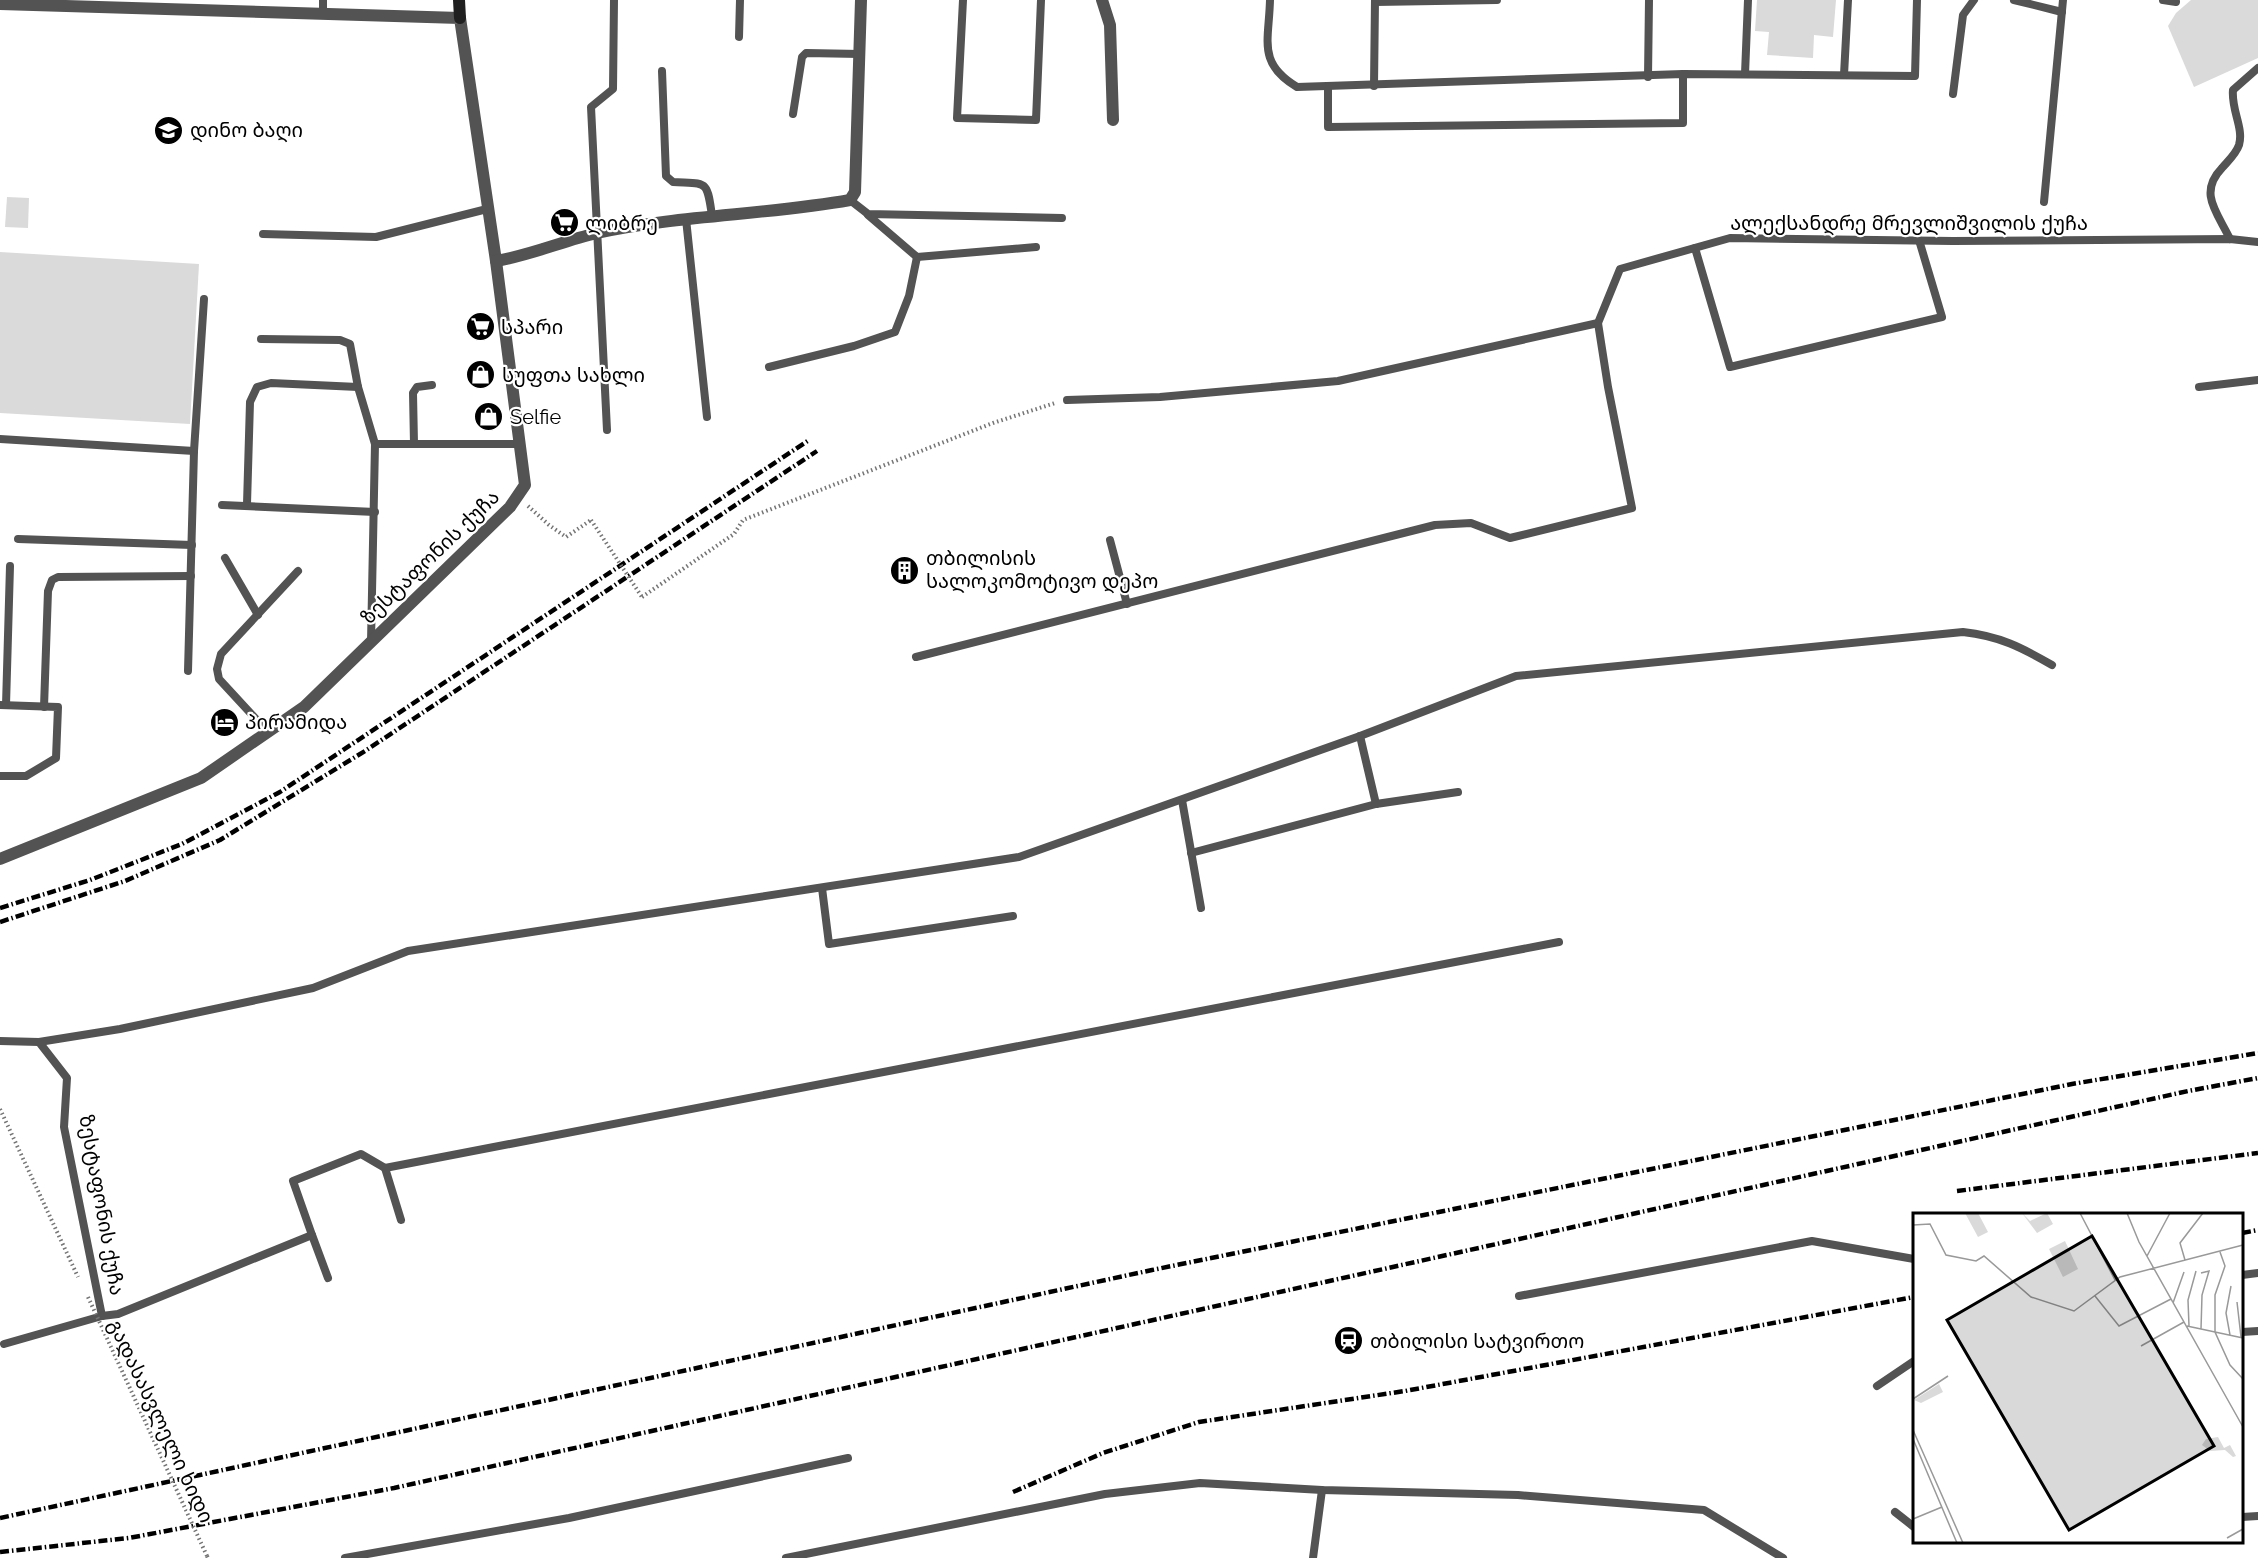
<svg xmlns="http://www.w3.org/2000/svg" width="2258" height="1558" font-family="Raleway,'Noto Sans Georgian',sans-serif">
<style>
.green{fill:#dadada}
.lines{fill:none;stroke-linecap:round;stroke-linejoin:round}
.path{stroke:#757575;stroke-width:4;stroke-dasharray:1.5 3;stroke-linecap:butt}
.lane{stroke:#535353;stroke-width:8}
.street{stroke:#535353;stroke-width:12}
.secondary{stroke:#202020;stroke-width:12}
.rail{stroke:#000;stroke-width:4.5;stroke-dasharray:9 3 1.5 3;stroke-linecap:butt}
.path-bridge{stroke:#757575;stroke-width:4;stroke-dasharray:1.5 3;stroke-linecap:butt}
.labels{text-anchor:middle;stroke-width:4.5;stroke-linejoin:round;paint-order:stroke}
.poi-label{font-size:20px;fill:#000;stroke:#fff;text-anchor:start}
.street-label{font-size:20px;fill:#000;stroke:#fff}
.inset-road{fill:none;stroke:#999;stroke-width:1.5}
.view{fill:#000;fill-opacity:0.15;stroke:#000;stroke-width:3}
.inset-edge{fill:none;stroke:#000;stroke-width:3}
</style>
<rect width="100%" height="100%" fill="#fff"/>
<g class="green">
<polygon points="1757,0 1836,0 1833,37 1814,35 1813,58 1767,55 1769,32 1755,31"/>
<polygon points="2191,0 2258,0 2258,58 2194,87 2168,26 2176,13"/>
<polygon points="7,197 29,198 28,228 5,227"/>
<polygon points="0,252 199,264 190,424 0,413"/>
</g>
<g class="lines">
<g class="path">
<polyline points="528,506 549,525 566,537 591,520"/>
<polyline points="642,597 734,534 743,520 993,423 1055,403"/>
<polyline points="0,1109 78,1277"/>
<polyline points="207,1556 208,1558"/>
</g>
<g class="lane">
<polyline points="963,0 957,118 1036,120 1041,0"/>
<path d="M1270 0C1269 41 1257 63 1297 87L1683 74 1915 76 1917 0"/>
<polyline points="2014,0 2062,12"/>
<polyline points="2163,0 2176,2"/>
<polyline points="1375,2 1497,0"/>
<polyline points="323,14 323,0"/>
<polyline points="739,37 740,0"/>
<path d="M662 71 666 176 673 182C707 184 707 179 712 216"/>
<polyline points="1745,74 1748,0"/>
<polyline points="1844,75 1848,0"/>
<polyline points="1648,77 1649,0"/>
<polyline points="1328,86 1328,127 1683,123 1683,74"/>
<polyline points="1374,86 1375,0"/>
<polyline points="1953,94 1963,15 1974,0"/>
<polyline points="793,114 802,57 806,53 860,54"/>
<polyline points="850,200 868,214 1062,218"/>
<polyline points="2044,202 2063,0"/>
<polyline points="868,215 917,257 1036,247"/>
<polyline points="686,219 707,417"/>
<polyline points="263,234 376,237 487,209"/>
<path d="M2230 239C2217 212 2198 193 2222 168 2228 161 2236 154 2239 145 2244 128 2231 110 2233 90L2258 68"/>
<polyline points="1695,248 1730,367 1942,317 1919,240"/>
<polyline points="261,339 340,340 350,344 358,387 375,444"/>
<polyline points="769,367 854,346 895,332 909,296 917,257"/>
<polyline points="2199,387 2258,380"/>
<polyline points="1067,400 1160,397 1338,381 1598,323 1620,269 1730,238 1953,241 2230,239 2258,242"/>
<polyline points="607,430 591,107 613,89 614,0"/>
<polyline points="0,439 194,451"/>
<polyline points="414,444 413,393 417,387 432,385"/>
<polyline points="247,504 250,402 257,387 271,383 358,387"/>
<polyline points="222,505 375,512"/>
<polyline points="18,539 192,545"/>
<polyline points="1110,540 1127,604"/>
<polyline points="225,558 258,615"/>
<polyline points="371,642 375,444 520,444"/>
<polyline points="916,657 1435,525 1471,523 1510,538 1632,508 1608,387 1598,323"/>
<polyline points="188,671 194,451 204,299"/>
<polyline points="0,705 58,707 56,758 26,776 0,776"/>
<polyline points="6,705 10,566"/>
<polyline points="44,707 48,591 52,580 58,577 191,576"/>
<polyline points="268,732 219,679 217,669 221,654 298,571"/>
<polyline points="1360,736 1376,804"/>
<polyline points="1182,800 1201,908"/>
<polyline points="1191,853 1376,804 1458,792"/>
<polyline points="822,888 829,944 1013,916"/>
<polyline points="0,1041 39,1042 67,1078 64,1127 102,1316"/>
<path d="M39 1042 120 1029 313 988 408 951 1019 857 1360 736 1516 676 1963 632C1999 636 2021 647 2052 665"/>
<polyline points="385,1168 1559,942"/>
<polyline points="312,1235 328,1278"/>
<polyline points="2242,1275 2258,1273"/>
<polyline points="1519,1296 1812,1241 1914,1259"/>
<polyline points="2242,1332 2258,1331"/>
<polyline points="4,1344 102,1316 118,1314 312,1235 293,1181 361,1154 385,1168 401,1220"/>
<polyline points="1877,1386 1914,1361"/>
<polyline points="1895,1512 1914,1527"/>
<polyline points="2242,1517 2258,1516"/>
<polyline points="345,1558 569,1518 848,1458"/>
<polyline points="786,1558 1105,1494 1200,1483 1322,1490 1518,1495 1704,1510 1783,1558"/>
<polyline points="1313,1558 1322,1490"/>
</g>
<g class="street">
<polyline points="1102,0 1110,25 1113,120"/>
<polyline points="0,4 460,18 496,261 525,485 510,507 304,707 201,778 0,859"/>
<path d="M496 261C531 255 563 241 597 233 680 215 766 215 850 200L855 192 861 0"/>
</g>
<polyline class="secondary" points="459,0 460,18"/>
<g class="rail">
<polyline points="0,908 90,880 182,844 280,792 809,440"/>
<polyline points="0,922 125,881 220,840 365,751 817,451"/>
<polyline points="1957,1191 2258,1153"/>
<polyline points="2242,1233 2258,1230"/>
<polyline points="1013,1492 1103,1453 1199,1422 1405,1391 1914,1297"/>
<polyline points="0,1518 1152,1270 2072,1084 2258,1053"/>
<polyline points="0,1552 129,1538 394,1488 2188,1091 2258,1078"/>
</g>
<g class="path-bridge">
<polyline points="591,520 642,597"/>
<polyline points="88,1297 207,1556"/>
</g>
</g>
<defs>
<symbol id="school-disc" viewBox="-11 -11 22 22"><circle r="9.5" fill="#000" stroke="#fff"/><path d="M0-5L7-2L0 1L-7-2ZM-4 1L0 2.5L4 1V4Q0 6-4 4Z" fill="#fff"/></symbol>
<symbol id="supermarket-disc" viewBox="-11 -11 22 22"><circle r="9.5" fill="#000" stroke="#fff"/><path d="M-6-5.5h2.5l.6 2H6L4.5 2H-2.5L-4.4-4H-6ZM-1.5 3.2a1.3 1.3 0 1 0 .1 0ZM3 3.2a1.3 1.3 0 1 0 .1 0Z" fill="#fff"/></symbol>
<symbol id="shop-disc" viewBox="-11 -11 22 22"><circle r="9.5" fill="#000" stroke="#fff"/><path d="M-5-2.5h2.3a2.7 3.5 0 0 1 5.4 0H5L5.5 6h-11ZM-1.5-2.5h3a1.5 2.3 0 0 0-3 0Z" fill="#fff"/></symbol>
<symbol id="building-disc" viewBox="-11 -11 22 22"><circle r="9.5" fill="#000" stroke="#fff"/><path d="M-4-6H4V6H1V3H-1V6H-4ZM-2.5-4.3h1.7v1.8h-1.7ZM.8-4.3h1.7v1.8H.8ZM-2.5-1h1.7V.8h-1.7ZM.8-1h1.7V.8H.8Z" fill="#fff"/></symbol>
<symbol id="hotel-disc" viewBox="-11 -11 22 22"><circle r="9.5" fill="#000" stroke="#fff"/><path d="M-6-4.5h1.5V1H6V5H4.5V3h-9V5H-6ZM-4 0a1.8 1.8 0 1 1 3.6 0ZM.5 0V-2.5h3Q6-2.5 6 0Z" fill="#fff"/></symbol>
<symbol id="station-disc" viewBox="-11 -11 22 22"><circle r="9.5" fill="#000" stroke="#fff"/><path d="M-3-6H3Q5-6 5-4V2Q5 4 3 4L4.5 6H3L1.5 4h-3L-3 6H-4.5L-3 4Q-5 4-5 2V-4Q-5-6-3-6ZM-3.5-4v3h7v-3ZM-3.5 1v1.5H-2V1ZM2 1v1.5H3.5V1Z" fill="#fff"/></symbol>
</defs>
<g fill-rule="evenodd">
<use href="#school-disc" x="152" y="114" width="33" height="33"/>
<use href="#supermarket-disc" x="548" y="206" width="33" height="33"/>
<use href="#supermarket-disc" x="464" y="310" width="33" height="33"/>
<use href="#shop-disc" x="464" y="358" width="33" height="33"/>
<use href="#shop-disc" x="472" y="400" width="33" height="33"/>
<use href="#building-disc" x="888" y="554" width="33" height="33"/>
<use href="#hotel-disc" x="208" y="706" width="33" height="33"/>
<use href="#station-disc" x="1332" y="1324" width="33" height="33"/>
</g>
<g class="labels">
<g class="poi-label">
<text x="190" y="137">დინო ბაღი</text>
<text x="585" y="230">ლიბრე</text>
<text x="501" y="334">სპარი</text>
<text x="502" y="382">სუფთა სახლი</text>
<text x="510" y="424">Selfie</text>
<text x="926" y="565">თბილისის<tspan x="926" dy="23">სალოკომოტივო დეპო</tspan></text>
<text x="245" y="729">პირამიდა</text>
<text x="1370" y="1348">თბილისი სატვირთო</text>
</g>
<g class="street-label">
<text x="1909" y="230">ალექსანდრე მრევლიშვილის ქუჩა</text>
<text transform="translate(430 557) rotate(-44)" y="7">ზესტაფონის ქუჩა</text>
<text transform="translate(102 1205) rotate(80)" y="7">ზესტაფონის ქუჩა</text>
<text transform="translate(161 1421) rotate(65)" y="7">გადასასვლელი ხიდი</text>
</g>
</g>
<g transform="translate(1913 1213)">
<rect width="330" height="330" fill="#fff"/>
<path d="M52 0H65L75 19 65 24ZM109 0 117 8 134 0 140 11 124 20ZM152 28 165 56 150 64 136 36ZM26 171 30 179 8 190 1 187ZM305 224 311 235 317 232 323 243 320 244 312 237 297 238 289 232 293 226Z" fill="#dadada"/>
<path class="inset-road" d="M167 0 202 67M214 0 226 29 330 214M0 12 17 11 33 42 63 48 71 43 118 84 161 98 207 64 330 32M307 39 312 53 302 82V119L317 152 330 166M234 43 257 0M272 47 267 30 290 0M288 60 296 58 289 82 288 116M182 83 206 113 258 86M324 89 328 124M260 90 271 59M274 113 330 125M276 113 275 87 283 58M317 122 313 100 318 73M228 133 271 109M0 186 35 163M0 217 50 330M0 226 44 330M0 306 29 294M314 325 330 316"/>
<path class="view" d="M179 23 301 233 156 317 34 107Z"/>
<rect width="330" height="330" class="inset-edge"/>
</g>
</svg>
